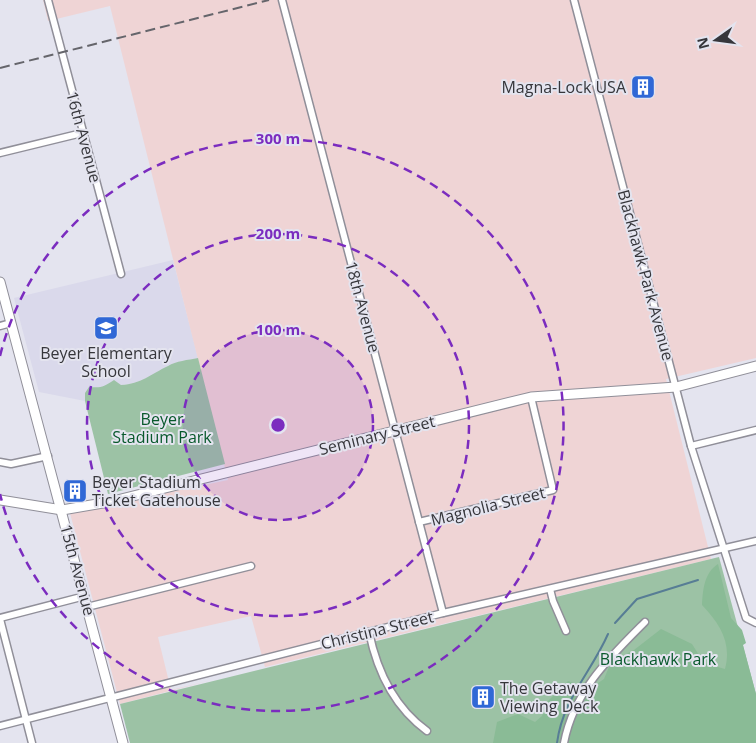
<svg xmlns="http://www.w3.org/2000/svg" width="756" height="743" font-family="'Open Sans',sans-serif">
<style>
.built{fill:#dad9eb}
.industrial{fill:#efd4d5}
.green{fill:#9cc2a5}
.forest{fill:#8abb96}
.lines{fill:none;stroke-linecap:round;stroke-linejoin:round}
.stream{stroke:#577d95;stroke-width:2}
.street-casing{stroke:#908f99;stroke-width:9}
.secondary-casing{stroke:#908f99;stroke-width:11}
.street{stroke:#fff;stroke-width:6}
.secondary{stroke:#fff;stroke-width:9}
.rail{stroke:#65656b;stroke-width:2;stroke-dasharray:10 5;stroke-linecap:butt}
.ring{fill:none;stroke:#7b2cbf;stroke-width:2.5;stroke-dasharray:9 6}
.labels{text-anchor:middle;stroke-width:4;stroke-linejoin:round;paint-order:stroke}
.poi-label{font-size:16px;fill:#36363b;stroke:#e4e4ef;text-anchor:start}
.street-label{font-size:16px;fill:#36363b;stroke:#e4e4ef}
.park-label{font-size:16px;fill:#08592c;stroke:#e4e4ef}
.centre{fill:#7b2cbf;stroke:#e4e4ef;stroke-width:2.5}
.ring-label{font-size:15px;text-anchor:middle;font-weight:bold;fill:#7b2cbf;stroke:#e4e4ef;stroke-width:4;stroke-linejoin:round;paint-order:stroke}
</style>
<rect width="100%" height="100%" fill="#e4e4ef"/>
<polygon class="built" points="173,260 198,358 169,365 142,382 122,385 85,401 39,392 14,298"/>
<polygon class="industrial" points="43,0 756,0 756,358 666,379 711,559 265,667 251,616 158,637 171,690 208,681 120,704 70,513 228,480 110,6 48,21"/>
<g class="green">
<path d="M198 358 225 464 108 494 85 401V393L89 387C102 388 103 387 114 380L121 385C141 384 151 374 168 366 176 361 188 360 198 358Z"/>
<polygon points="719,557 756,694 756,743 130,743 120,704"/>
</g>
<path class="forest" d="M718 564 731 618 742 630 746 643 743 645 756 694V743H493L497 722 518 714 535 722 542 716 547 702 568 681 589 689 604 679 611 662 634 650 661 629 692 644 704 663 725 669C732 643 720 624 702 605 703 590 704 573 718 564Z"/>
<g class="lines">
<g class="stream">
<polyline points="615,623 637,599 698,580"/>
<path d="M557 743C563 698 591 673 608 634"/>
</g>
<defs>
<g id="street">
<polyline points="48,0 121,274"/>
<polyline points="282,0 443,613"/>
<polyline points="574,0 691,446 746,618 756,623"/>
<polyline points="0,153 82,133"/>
<polyline points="0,326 11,323"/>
<polyline points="691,446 756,430"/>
<polyline points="0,462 11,464 48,456"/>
<polyline points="419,522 553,490 531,397"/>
<polyline points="550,589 553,601 566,631"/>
<polyline points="87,607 251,566"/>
<polyline points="0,618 85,596"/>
<polyline points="0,619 32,743"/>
<path d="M369 632C377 671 394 707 427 731"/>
<polyline points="0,726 443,613 756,541"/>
<path d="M564 743C574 691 609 658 645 622"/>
</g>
<g id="secondary">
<polyline points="0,282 123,743"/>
<polyline points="0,500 62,510 109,502 531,397 676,387 756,366"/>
</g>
</defs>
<use href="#street" class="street-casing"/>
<use href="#secondary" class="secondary-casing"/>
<use href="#street" class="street"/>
<use href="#secondary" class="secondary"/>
<polyline class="rail" points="0,68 269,0"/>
</g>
<circle cx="278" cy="425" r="95" fill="#7b2cbf" fill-opacity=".12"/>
<g class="ring">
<circle cx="278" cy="425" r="95"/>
<circle cx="278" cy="425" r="191"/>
<path d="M0 356A286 286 0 1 1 0 494"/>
</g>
<defs>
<symbol id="building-square" viewBox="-11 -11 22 22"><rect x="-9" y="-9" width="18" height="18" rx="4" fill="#3068d6" stroke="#e4e4ef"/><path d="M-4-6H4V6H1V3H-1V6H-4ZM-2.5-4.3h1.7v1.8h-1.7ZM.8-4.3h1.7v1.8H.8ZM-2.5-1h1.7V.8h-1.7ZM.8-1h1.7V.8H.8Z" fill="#fff"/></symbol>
<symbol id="school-square" viewBox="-11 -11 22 22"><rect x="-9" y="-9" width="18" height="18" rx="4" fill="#3068d6" stroke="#e4e4ef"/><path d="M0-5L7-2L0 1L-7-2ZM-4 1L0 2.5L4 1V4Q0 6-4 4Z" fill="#fff"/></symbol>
</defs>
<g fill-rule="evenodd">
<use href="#building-square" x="629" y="73" width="28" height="28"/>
<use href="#school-square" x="92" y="314" width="28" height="28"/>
<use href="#building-square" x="61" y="477" width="28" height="28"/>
<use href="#building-square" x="469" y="683" width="28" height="28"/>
</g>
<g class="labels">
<g class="poi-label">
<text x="626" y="93" text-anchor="end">Magna-Lock USA</text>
<text x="106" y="359" text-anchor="middle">Beyer Elementary<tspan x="106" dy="18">School</tspan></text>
<text x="92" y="488">Beyer Stadium<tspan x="92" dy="18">Ticket Gatehouse</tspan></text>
<text x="500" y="694">The Getaway<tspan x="500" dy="18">Viewing Deck</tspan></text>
</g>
<g class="street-label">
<text transform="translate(84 137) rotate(75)" y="6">16th Avenue</text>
<text transform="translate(646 275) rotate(75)" y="6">Blackhawk Park Avenue</text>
<text transform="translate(363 307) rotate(75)" y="6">18th Avenue</text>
<text transform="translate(377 435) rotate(-14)" y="6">Seminary Street</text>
<text transform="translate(488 506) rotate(-14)" y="6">Magnolia Street</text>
<text transform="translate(78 570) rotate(75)" y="6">15th Avenue</text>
<text transform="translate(377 630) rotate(-14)" y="6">Christina Street</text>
</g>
<g class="park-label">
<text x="162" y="425">Beyer<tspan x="162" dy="18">Stadium Park</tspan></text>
<text x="658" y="665">Blackhawk Park</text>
</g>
</g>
<circle cx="278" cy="425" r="8" class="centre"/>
<g class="ring-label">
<text x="278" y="144">300 m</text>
<text x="278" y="239">200 m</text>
<text x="278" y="335">100 m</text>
</g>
<g transform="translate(716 40) rotate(256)" stroke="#e4e4ef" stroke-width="4" paint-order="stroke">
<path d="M0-4L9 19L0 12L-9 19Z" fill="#36363b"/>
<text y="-8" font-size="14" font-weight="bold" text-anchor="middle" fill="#36363b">N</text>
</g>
</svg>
